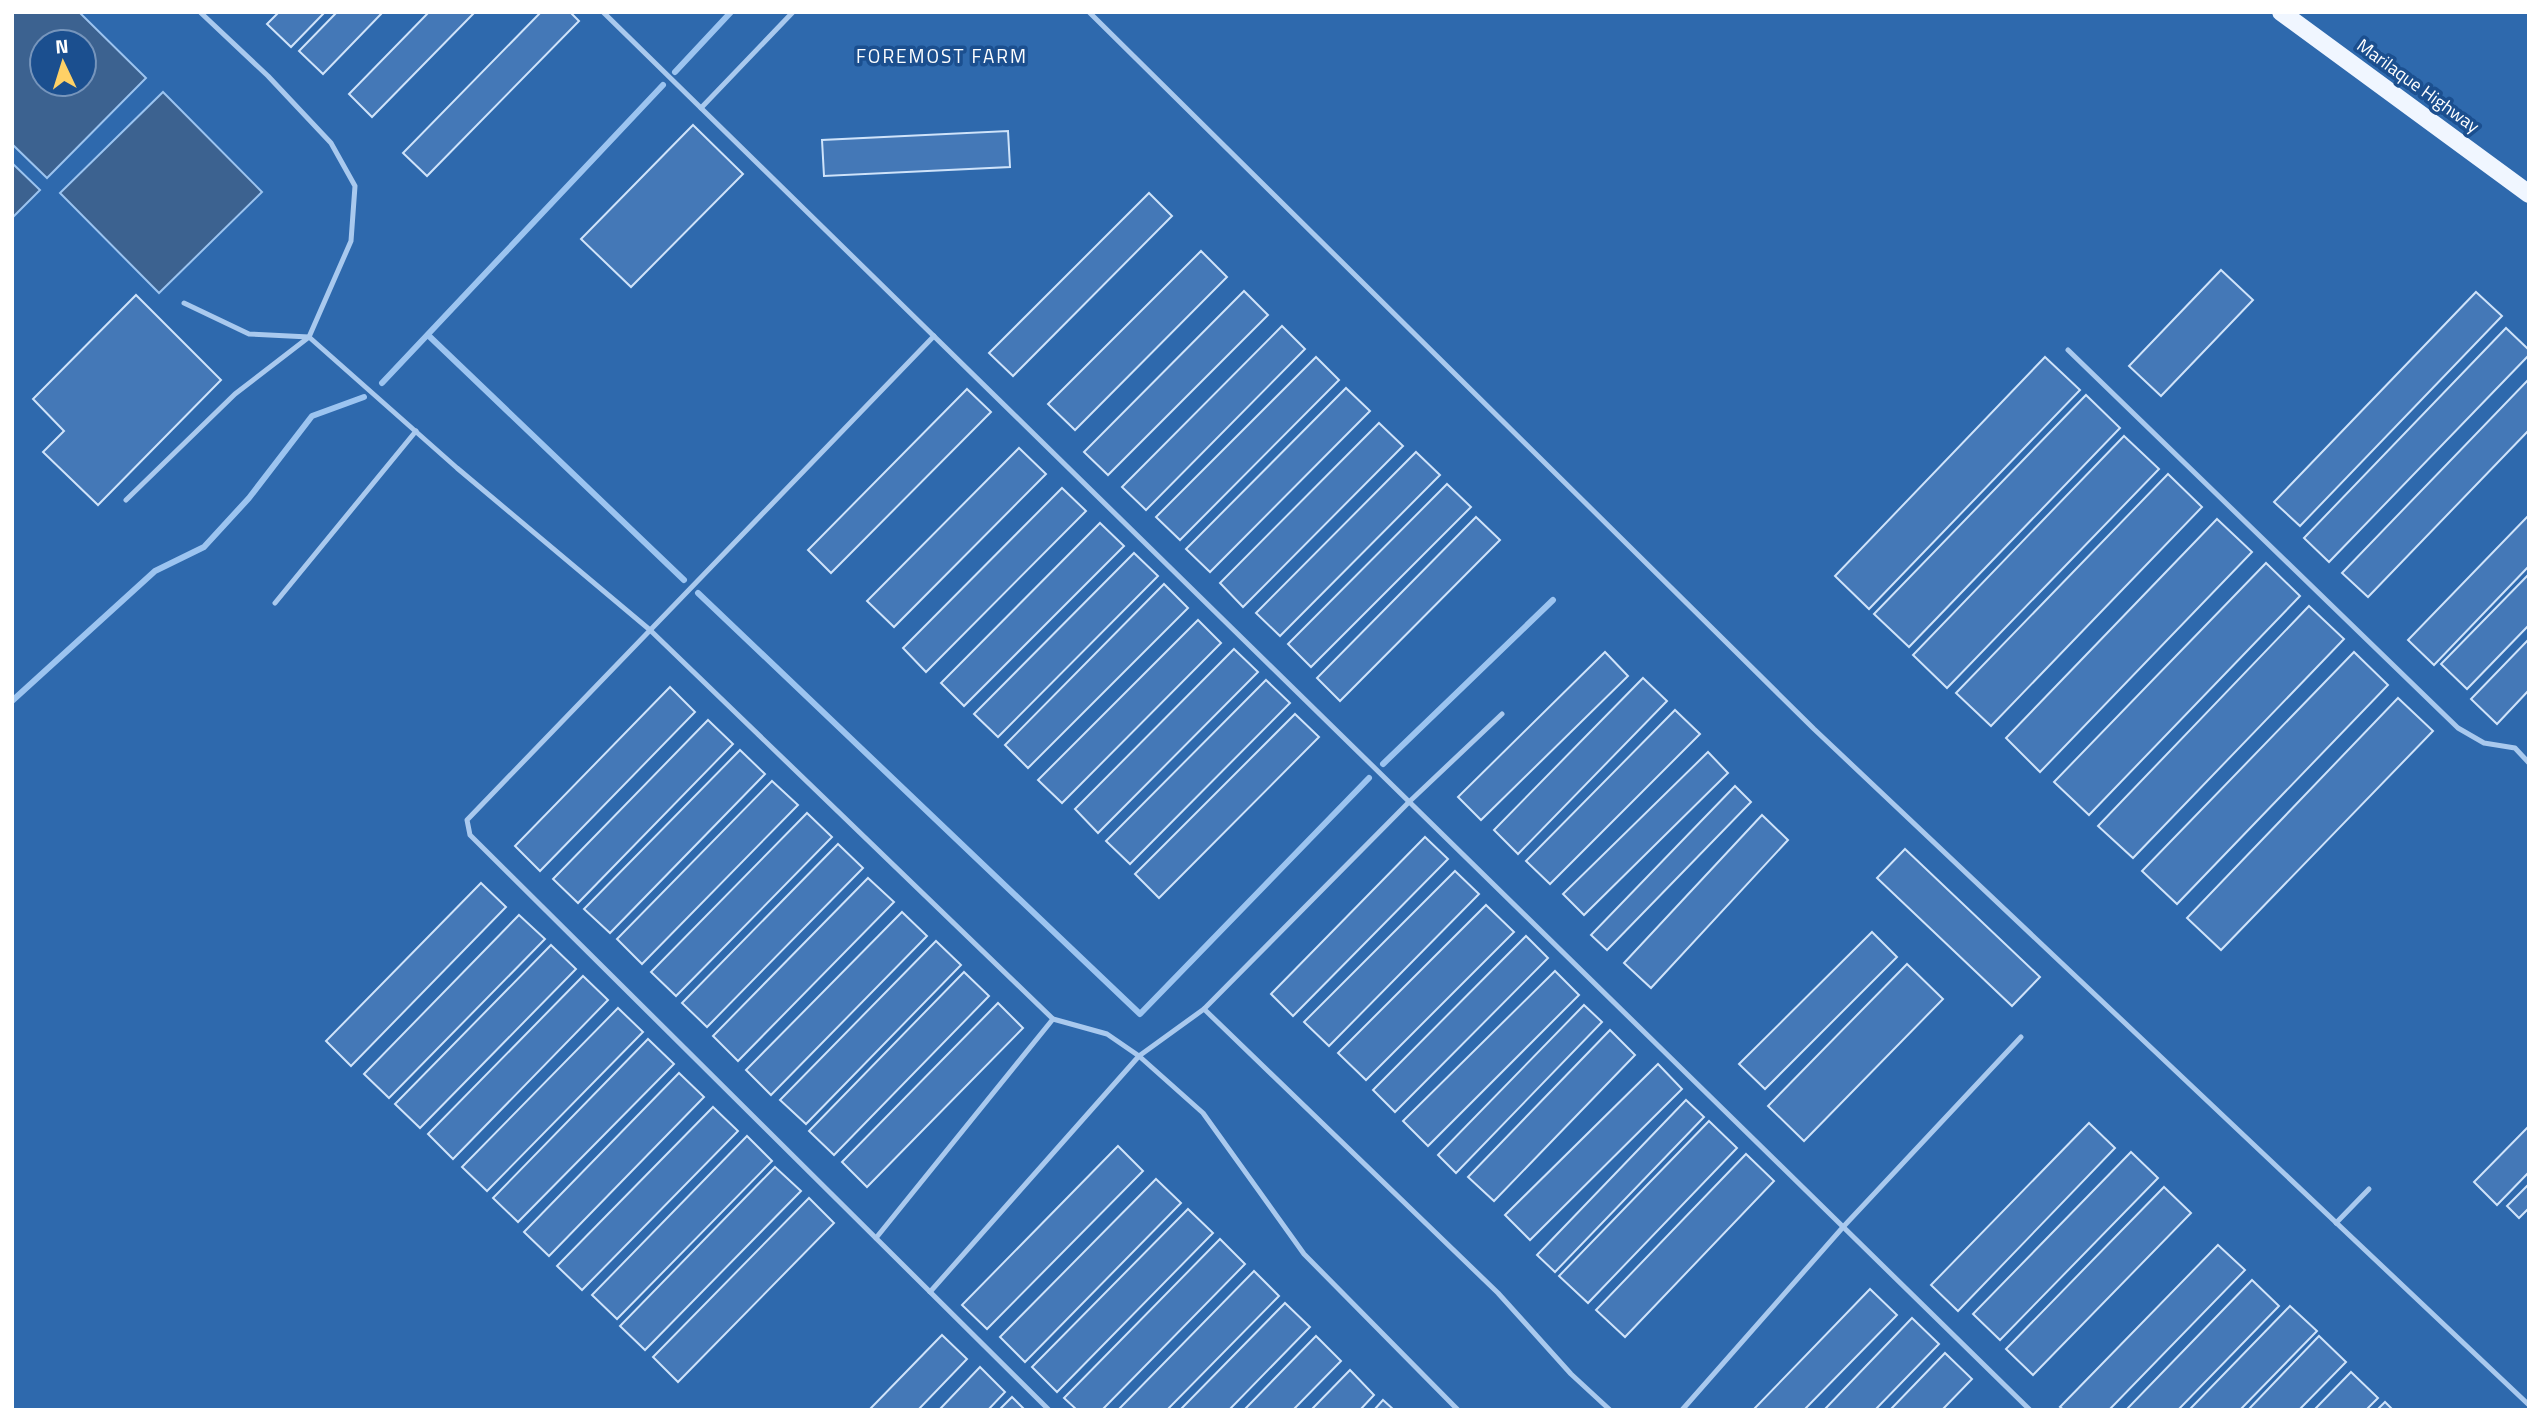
<svg xmlns="http://www.w3.org/2000/svg" width="2541" height="1422" font-family="'Titillium Web',sans-serif">
<style>
.green{fill:#2e69ad;fill-rule:evenodd}
.water{fill:#3c6290;stroke:#9cc4f0;stroke-width:2;fill-rule:evenodd}
.lines{fill:none;stroke-linecap:round;stroke-linejoin:round}
.stream{stroke:#9cc4f0;stroke-width:6}
.building{fill:#4478b7;stroke:#cfe3fa;stroke-width:2}
.lane{stroke:#a9c9ee;stroke-width:5}
.primary{stroke:#f0f6ff;stroke-width:18}
.labels{text-anchor:middle;stroke-width:7;stroke-linejoin:round;paint-order:stroke}
.street-label{font-size:18px;fill:#fff;stroke:#1b4f8f}
.neighbourhood-label{font-size:19px;letter-spacing:2px;fill:#fff;stroke:#1b4f8f}
</style>
<rect width="100%" height="100%" fill="#1b4f8f"/>
<path class="green" d="M12 12H2529V1410H12ZM42 42H84V84H42Z"/>
<g class="water">
<path d="M12 12H79L146 78 47 178 12 144ZM42 42H84V84H42Z"/>
<polygon points="163,92 262,192 159,293 60,193"/>
<polygon points="12,163 40,190 12,218"/>
</g>
<g class="lines">
<g class="stream">
<polyline points="675,72 731,12"/>
<polyline points="429,336 684,580"/>
<polyline points="382,383 663,85"/>
<polyline points="698,593 1140,1014 1369,778"/>
<polyline points="12,701 155,571 204,547 249,498 312,416 364,397"/>
<polyline points="1383,764 1553,600"/>
</g>
</g>
<g class="building">
<polygon points="279,12 325,12 291,47 267,24"/>
<polygon points="337,12 383,12 323,74 299,51"/>
<polygon points="429,12 475,12 372,117 349,94"/>
<polygon points="541,12 570,12 579,21 427,176 403,153"/>
<polygon points="693,125 743,174 631,287 581,239"/>
<polygon points="1008,131 1010,167 824,176 822,140"/>
<polygon points="1149,193 1172,216 1013,376 989,353"/>
<polygon points="1201,251 1227,277 1075,430 1048,404"/>
<polygon points="2221,270 2253,300 2161,396 2129,366"/>
<polygon points="1244,291 1268,315 1108,475 1084,452"/>
<polygon points="2476,292 2502,316 2300,526 2274,502"/>
<polygon points="136,295 221,380 98,505 43,452 64,431 33,399"/>
<polygon points="1282,326 1305,349 1146,510 1122,487"/>
<polygon points="2506,328 2529,350 2529,355 2329,562 2304,538"/>
<polygon points="1316,357 1339,380 1180,540 1156,517"/>
<polygon points="2045,357 2080,390 1869,609 1835,576"/>
<polygon points="2529,379 2529,430 2368,597 2342,573"/>
<polygon points="1346,388 1370,411 1210,572 1186,549"/>
<polygon points="967,389 991,412 831,573 808,550"/>
<polygon points="2086,395 2120,428 1909,647 1874,614"/>
<polygon points="1379,423 1403,446 1243,607 1220,583"/>
<polygon points="2124,436 2159,469 1947,688 1913,655"/>
<polygon points="1019,448 1046,474 894,627 867,601"/>
<polygon points="1416,452 1440,475 1280,636 1256,613"/>
<polygon points="2168,474 2202,507 1991,726 1956,693"/>
<polygon points="1447,484 1471,507 1311,667 1288,644"/>
<polygon points="1062,488 1086,511 926,672 903,648"/>
<polygon points="2529,515 2529,566 2434,665 2408,640"/>
<polygon points="1476,517 1500,540 1340,701 1317,678"/>
<polygon points="2217,519 2252,552 2040,772 2006,738"/>
<polygon points="1100,523 1124,546 964,706 941,683"/>
<polygon points="1134,553 1158,576 998,737 974,714"/>
<polygon points="2266,563 2300,596 2089,815 2054,782"/>
<polygon points="2529,574 2529,625 2467,689 2441,664"/>
<polygon points="1164,584 1188,608 1028,768 1005,745"/>
<polygon points="2309,606 2344,639 2133,858 2098,826"/>
<polygon points="1198,620 1221,643 1062,803 1038,780"/>
<polygon points="2529,639 2529,690 2497,724 2471,699"/>
<polygon points="1234,649 1258,672 1098,833 1075,809"/>
<polygon points="1605,652 1628,676 1481,820 1458,797"/>
<polygon points="2354,652 2388,685 2177,904 2142,871"/>
<polygon points="1643,678 1667,701 1518,854 1494,830"/>
<polygon points="1266,680 1290,703 1130,864 1106,841"/>
<polygon points="670,687 695,712 540,871 515,846"/>
<polygon points="2398,698 2433,731 2221,950 2187,918"/>
<polygon points="1675,710 1700,734 1550,884 1526,861"/>
<polygon points="1295,714 1319,737 1159,898 1135,874"/>
<polygon points="708,720 733,744 578,903 553,879"/>
<polygon points="740,750 765,774 610,933 584,909"/>
<polygon points="1708,752 1728,773 1584,915 1563,894"/>
<polygon points="772,781 798,805 642,964 617,939"/>
<polygon points="1735,786 1751,802 1607,950 1591,935"/>
<polygon points="807,813 832,837 676,996 651,972"/>
<polygon points="1762,815 1788,840 1651,988 1624,963"/>
<polygon points="1425,837 1448,859 1293,1016 1271,994"/>
<polygon points="838,844 863,868 707,1027 682,1003"/>
<polygon points="1905,849 2040,977 2012,1006 1877,878"/>
<polygon points="1455,871 1479,894 1329,1046 1304,1022"/>
<polygon points="868,878 894,902 738,1061 713,1036"/>
<polygon points="481,883 506,907 351,1066 326,1041"/>
<polygon points="1486,905 1514,932 1366,1080 1338,1053"/>
<polygon points="902,912 927,936 771,1095 746,1070"/>
<polygon points="519,915 545,939 389,1098 364,1074"/>
<polygon points="1872,932 1897,957 1765,1089 1739,1064"/>
<polygon points="1526,936 1548,958 1395,1112 1373,1090"/>
<polygon points="936,941 961,965 806,1124 780,1100"/>
<polygon points="551,945 576,969 420,1128 395,1104"/>
<polygon points="1907,964 1943,999 1804,1141 1768,1106"/>
<polygon points="1555,971 1579,995 1428,1146 1403,1121"/>
<polygon points="964,972 989,996 834,1155 809,1131"/>
<polygon points="583,976 608,1000 453,1159 428,1134"/>
<polygon points="998,1003 1023,1028 867,1187 842,1162"/>
<polygon points="1584,1005 1602,1022 1456,1173 1438,1155"/>
<polygon points="618,1008 643,1032 487,1191 462,1167"/>
<polygon points="1610,1030 1635,1055 1494,1201 1468,1177"/>
<polygon points="648,1039 674,1064 518,1222 493,1198"/>
<polygon points="1658,1064 1682,1089 1530,1240 1505,1215"/>
<polygon points="679,1073 704,1097 549,1256 524,1232"/>
<polygon points="1686,1100 1704,1117 1555,1272 1537,1255"/>
<polygon points="713,1107 738,1131 582,1290 557,1266"/>
<polygon points="1709,1121 1737,1148 1588,1303 1559,1276"/>
<polygon points="2089,1123 2115,1148 1958,1311 1931,1285"/>
<polygon points="2529,1126 2529,1172 2497,1205 2474,1182"/>
<polygon points="747,1136 772,1161 617,1319 592,1295"/>
<polygon points="1118,1146 1143,1171 987,1329 962,1305"/>
<polygon points="2131,1152 2158,1178 2000,1340 1973,1314"/>
<polygon points="1746,1154 1774,1181 1625,1337 1596,1310"/>
<polygon points="775,1167 801,1191 645,1350 620,1326"/>
<polygon points="1156,1179 1181,1203 1025,1362 1000,1337"/>
<polygon points="2529,1184 2529,1208 2519,1218 2507,1206"/>
<polygon points="2164,1187 2191,1213 2033,1375 2006,1349"/>
<polygon points="809,1198 834,1223 678,1382 653,1357"/>
<polygon points="1188,1209 1213,1233 1057,1392 1032,1367"/>
<polygon points="1220,1239 1245,1264 1102,1410 1077,1410 1064,1398"/>
<polygon points="2218,1245 2245,1270 2109,1410 2064,1410 2060,1407"/>
<polygon points="1254,1271 1279,1296 1167,1410 1118,1410"/>
<polygon points="2252,1280 2279,1306 2178,1410 2126,1410"/>
<polygon points="1870,1289 1897,1315 1804,1410 1753,1410"/>
<polygon points="1285,1303 1310,1327 1229,1410 1180,1410"/>
<polygon points="2290,1306 2317,1331 2240,1410 2189,1410"/>
<polygon points="1912,1318 1939,1344 1875,1410 1824,1410"/>
<polygon points="942,1335 967,1359 918,1410 869,1410"/>
<polygon points="1316,1336 1341,1361 1293,1410 1244,1410"/>
<polygon points="2319,1336 2346,1362 2299,1410 2248,1410"/>
<polygon points="1945,1353 1972,1379 1942,1410 1890,1410"/>
<polygon points="980,1367 1005,1392 988,1410 939,1410"/>
<polygon points="1350,1370 1374,1395 1360,1410 1311,1410"/>
<polygon points="2351,1372 2378,1398 2366,1410 2314,1410"/>
<polygon points="1012,1397 1025,1410 999,1410"/>
<polygon points="1383,1400 1394,1410 1374,1410"/>
<polygon points="2385,1402 2393,1410 2377,1410"/>
</g>
<g class="lines">
<g class="lane">
<polyline points="603,12 2030,1410"/>
<polyline points="1089,12 1814,729 2529,1405"/>
<polyline points="701,108 793,12"/>
<polyline points="184,303 249,334 309,337 457,468 650,630 1053,1019 1107,1034 1139,1056 1203,1113 1304,1254 1458,1410"/>
<polyline points="934,336 467,820 470,835 1049,1410"/>
<polyline points="2068,350 2458,728 2484,743 2515,748 2529,763"/>
<polyline points="126,500 235,394 309,337 351,241 355,186 331,143 268,76 200,12"/>
<polyline points="275,603 416,431"/>
<polyline points="1204,1009 1498,1293 1571,1374 1610,1410"/>
<polyline points="2336,1223 2369,1189"/>
<polyline points="876,1238 1053,1019"/>
<polyline points="930,1292 1139,1056 1204,1009 1409,802 1502,714"/>
<polyline points="1682,1410 1844,1226 2021,1037"/>
</g>
<polyline class="primary" points="2281,12 2529,194"/>
</g>
<g class="labels">
<g class="street-label">
<text transform="translate(2418 86) rotate(36)" y="6">Marilaque Highway</text>
</g>
<g class="neighbourhood-label">
<text x="942" y="63">FOREMOST FARM</text>
</g>
</g>
<rect width="2541" height="1422" fill="none" stroke="#ffffff" stroke-width="28"/>
<g transform="translate(63 63) rotate(356)"><circle r="33" fill="#1b4f8f" stroke="#7695bc" stroke-width="2"/>
<path d="M0-5L12 26L0 18L-12 26Z" fill="#ffd166"/>
<text y="-10" font-size="19" font-weight="bold" text-anchor="middle" fill="#ffffff">N</text>
</g>
</svg>
